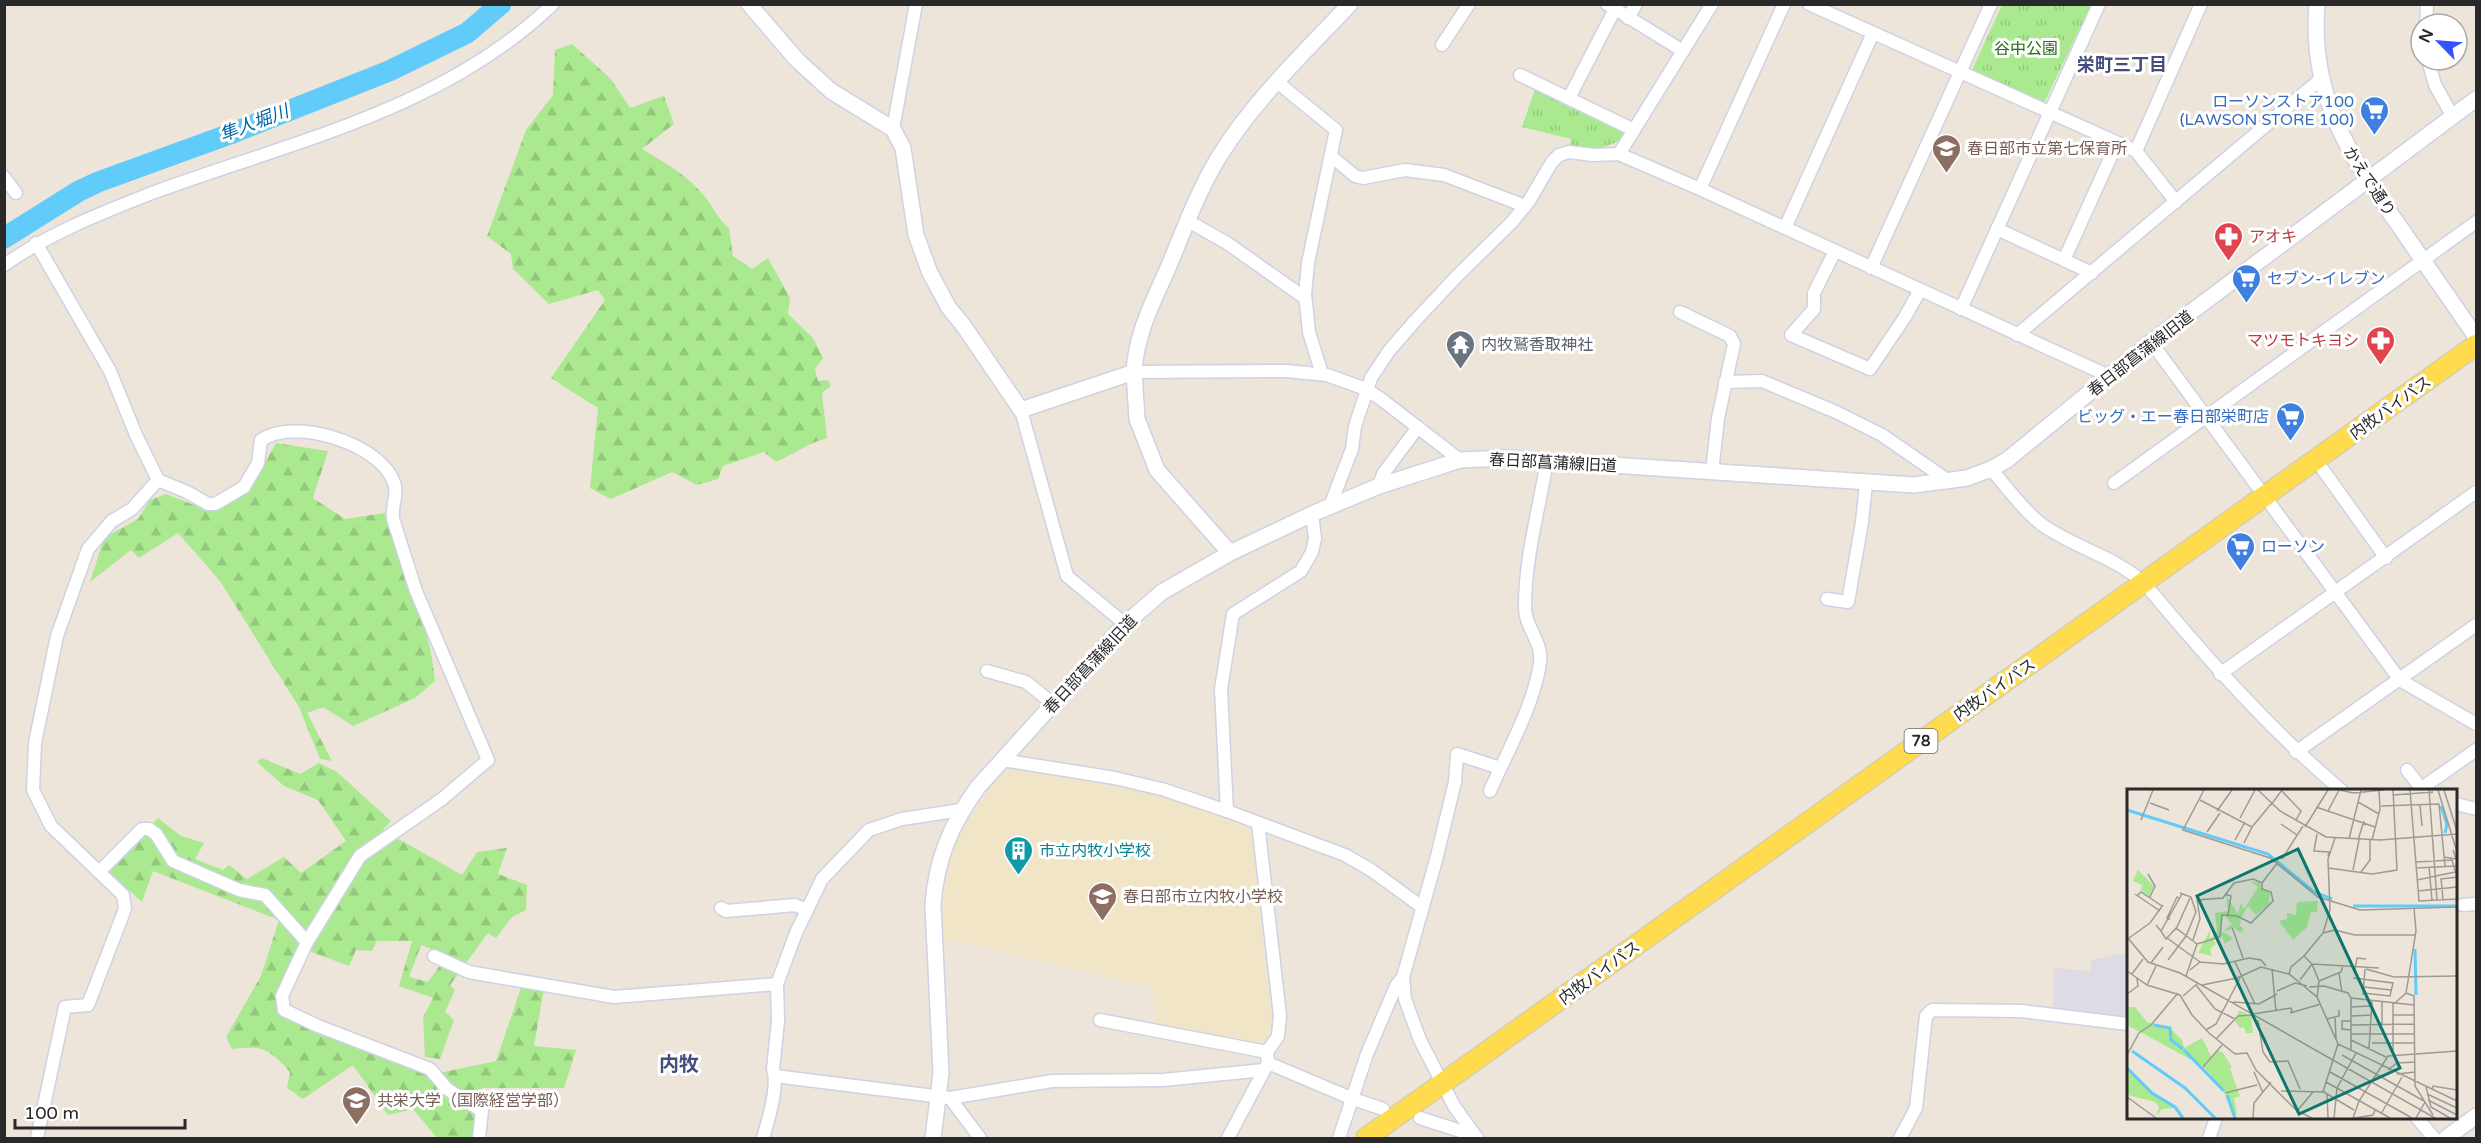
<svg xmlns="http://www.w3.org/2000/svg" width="2481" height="1143" font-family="'Varela Round','Noto Sans JP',sans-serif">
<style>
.industrial{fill:#dedbe4}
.education{fill:#f1e5c7}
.grass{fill:url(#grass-tufts)}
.forest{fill:url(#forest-firs)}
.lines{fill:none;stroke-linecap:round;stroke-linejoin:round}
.river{stroke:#61cbfa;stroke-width:21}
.minor-casing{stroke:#ced2e4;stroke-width:15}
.tertiary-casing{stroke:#ced2e4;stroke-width:18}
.primary-casing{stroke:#c7c7c7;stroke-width:22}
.minor{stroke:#fff;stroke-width:12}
.tertiary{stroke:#fff;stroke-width:15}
.primary{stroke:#fedc4d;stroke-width:20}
.labels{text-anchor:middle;stroke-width:6;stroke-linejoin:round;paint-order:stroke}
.shield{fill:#fff;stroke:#696969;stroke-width:1.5}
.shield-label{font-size:15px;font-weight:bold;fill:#292929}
.park-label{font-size:16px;fill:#216d12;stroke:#fff}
.shop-label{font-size:16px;fill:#366cbe;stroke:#fff;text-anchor:end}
.education-label{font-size:16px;fill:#785e54;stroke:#fff;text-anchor:start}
.street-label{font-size:16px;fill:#292929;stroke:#fff}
.health-label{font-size:16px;fill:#be3a42;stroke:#fff;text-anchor:start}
.worship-label{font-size:16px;fill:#5b616d;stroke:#fff;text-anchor:start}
.culture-label{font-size:16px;fill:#0d838f;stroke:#fff;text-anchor:start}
.neighbourhood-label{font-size:18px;font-weight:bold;fill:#454d7e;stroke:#fff}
.water-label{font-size:18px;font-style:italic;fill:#0066a6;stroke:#fff}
.quarter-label{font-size:20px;font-weight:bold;fill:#454d7e;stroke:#fff}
.inset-river{fill:none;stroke:#61cbfa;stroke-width:3}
.inset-road{fill:none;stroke:#9f9a93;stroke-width:1.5}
.view{fill:#0f766e;fill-opacity:0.15;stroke:#0f766e;stroke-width:3}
.inset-edge{fill:none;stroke:#292929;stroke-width:3}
</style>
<defs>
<pattern id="grass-tufts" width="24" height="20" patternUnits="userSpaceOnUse" patternTransform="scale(1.5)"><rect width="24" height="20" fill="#abe990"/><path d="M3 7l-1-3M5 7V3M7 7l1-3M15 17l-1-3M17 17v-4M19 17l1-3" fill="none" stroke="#93c87c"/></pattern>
<pattern id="forest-firs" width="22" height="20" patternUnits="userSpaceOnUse" patternTransform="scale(1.5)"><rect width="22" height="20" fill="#abe990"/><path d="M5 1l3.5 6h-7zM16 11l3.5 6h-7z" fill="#93c87c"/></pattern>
</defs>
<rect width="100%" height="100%" fill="#ede5d9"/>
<polygon class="industrial" points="2121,954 2128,955 2128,1017 2053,1010 2054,968 2090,971 2092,960"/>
<polygon class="education" points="1008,767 1121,787 1177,800 1248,827 1252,832 1265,973 1273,1015 1272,1030 1266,1043 1157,1025 1151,987 943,938 945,883 950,855 961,832 977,807"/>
<g class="grass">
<polygon points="2002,5 2091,5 2044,103 1972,70"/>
<path d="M1535 89 1623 130V139C1600 150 1595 150 1570 147L1571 139 1522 127Z"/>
</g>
<g class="forest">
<path d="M572 44 611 79 630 108 664 96 674 124 642 149C667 164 692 178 709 202 716 212 719 220 729 228L733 256 752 269 768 258 790 298 788 314 813 338 823 358 815 369 818 381 828 380 831 386 822 393 827 438C808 443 794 454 776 462L764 452 723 466 718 479 697 485 672 472 611 499 590 488 598 408 551 378 605 300 598 290 549 304 513 269 511 254 487 236 526 130 553 95 555 50Z"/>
<path d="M276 443 328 451 313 498 345 519 385 513C402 568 430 622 435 681L415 698 353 726 323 707 307 713 332 761 320 759 299 707 220 581 178 533 139 558 131 550 90 582 104 538 138 519 150 500 166 494 207 510 257 478Z"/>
<path d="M262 758 300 774 319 763 337 772 391 821 383 830 462 875 477 852 507 848 498 874 527 885 526 910 512 917 496 938 488 933 466 963 421 945 409 977 428 982 441 964 460 972 450 985 455 990 445 1012 454 1020 440 1059 425 1057 423 1017 433 998 399 986 412 941H377L372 951 356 950 349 966 298 947 282 981 277 1011 429 1075 496 1061 522 985 544 988 534 1046 576 1050 564 1088H482L475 1138H437L413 1109 388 1115 353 1065 303 1099 287 1088 290 1072C269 1049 263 1045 232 1049L226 1037 261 976 279 920 153 871 142 902 109 872 158 818 181 836 204 843 195 859 223 870 229 865 247 879 284 857 301 873 346 841 318 800 284 786 257 762Z"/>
</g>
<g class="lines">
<polyline class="river" points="4,238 79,191 98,182 230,134 389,71 467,33 501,4"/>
<defs>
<g id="minor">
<polyline points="1607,4 1683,51"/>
<polyline points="1809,4 2136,151 2176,202"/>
<polyline points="1628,18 1636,4"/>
<polyline points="2426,24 2427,4"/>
<polyline points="1442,45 1469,4"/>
<polyline points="2428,60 2435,85 2453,117"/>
<polyline points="1520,75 1634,130"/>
<polyline points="1277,82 1336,130 1308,263 1305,294 1309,332 1322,374"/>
<polyline points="1569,98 1615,9"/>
<polyline points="893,129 916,4"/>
<polyline points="2136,151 2201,4"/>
<polyline points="1619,154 1712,4"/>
<polyline points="1331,156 1355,176 1363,178 1405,170 1444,175 1525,206"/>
<polyline points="4,177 16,193"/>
<polyline points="1700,189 1784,4"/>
<polyline points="1188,221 1227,243 1305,298"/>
<polyline points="1785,228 1873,33"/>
<polyline points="1997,229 2092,273"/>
<path d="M36 243 110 371 136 435 158 480 187 492 208 504H215L244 487 258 463 261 440C295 418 374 442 392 478 400 493 391 504 393 519L416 591 488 760 442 799 360 856 307 942 282 996 284 1010 318 1026 430 1069 447 1089 482 1111 479 1138"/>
<polyline points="1835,251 1814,293 1814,309 1791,335 1870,369 1905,317 1920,290"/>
<polyline points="2064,260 2117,143"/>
<path d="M4 265C50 233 101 213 152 193 290 142 443 110 553 4"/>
<polyline points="1871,268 1991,4"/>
<polyline points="1961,309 2099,4"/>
<polyline points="1680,312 1730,336 1734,344 1718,418 1712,472"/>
<polyline points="2017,335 2322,78"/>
<polyline points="2151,342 2400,680 2476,724"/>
<polyline points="1134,372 1286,371 1327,375 1366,389 1381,399 1460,460"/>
<polyline points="1725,382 1762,381 1836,412 1882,435 1950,482"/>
<polyline points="1021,410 1067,576 1125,624"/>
<polyline points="2316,460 2386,558"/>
<path d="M1991 469C2005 485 2027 515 2044 526 2076 548 2115 557 2144 583 2206 657 2267 727 2341 790"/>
<polyline points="2114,483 2476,222"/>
<polyline points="1379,486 1383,474 1418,427"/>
<polyline points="1330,506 1352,449 1355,426 1371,378 1389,351 1414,322 1457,276 1512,222 1529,201 1552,162 1559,155 1569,152 1593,155 1619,154 1700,189 2109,376"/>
<polyline points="1827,599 1848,602 1862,522 1866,484"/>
<polyline points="987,671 1026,682 1052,703"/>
<polyline points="2220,674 2476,492"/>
<polyline points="2296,752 2476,625"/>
<polyline points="1002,760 1115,778 1165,790 1227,811 1345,855 1371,870 1422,907"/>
<polyline points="2407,770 2421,788"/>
<polyline points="2419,790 2476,750"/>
<path d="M1490 791C1507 752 1534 705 1540 663 1543 641 1524 627 1525 606 1525 558 1539 509 1547 461"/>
<polyline points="2456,804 2476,809"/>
<polyline points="1227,811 1221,689 1233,614 1301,571 1312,552 1315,539 1312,514"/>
<polyline points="100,871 142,829 149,829 156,834 173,861 239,890 265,895 307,942"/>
<polyline points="2463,905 2476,904"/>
<polyline points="721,908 726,911 795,905 807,910"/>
<polyline points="434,956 469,972 614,997 777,984"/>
<polyline points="1100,1020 1267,1052"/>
<polyline points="1268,1063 1353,1099 1383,1109"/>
<polyline points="775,1076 950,1098 1052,1081 1163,1080 1264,1070"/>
<polyline points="950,1098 980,1138"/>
<polyline points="1420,1118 1473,1135"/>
<polyline points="2417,1118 2434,1138"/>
<polyline points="37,1138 65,1007 88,1005 125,909 123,895 51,826 33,790 35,743 57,636 88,549 112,521 132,509 158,480"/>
<path d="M763 1138C768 1121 779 1086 773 1069L778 1021 777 984 796 933 822 879 869 830 902 819 961 810"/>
<polyline points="1228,1138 1268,1063 1267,1052 1278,1036 1280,1016 1258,823"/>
<polyline points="1339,1138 1367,1054 1396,986 1403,977"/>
<polyline points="1477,1138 1454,1106 1420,1040 1405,999 1403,977 1436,860 1455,782 1457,754 1500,768"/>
<polyline points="1900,1138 1916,1108 1926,1016 1932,1010 2021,1011 2128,1024"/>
<polyline points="2209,1138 2216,1118"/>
</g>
<g id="tertiary">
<polyline points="749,4 797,60 831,91 893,129 903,148 916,235 930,273 949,308 963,325 1021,410 1134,372 1137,419 1157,470 1230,553"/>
<path d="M2317 4C2309 96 2350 156 2400 227 2425 264 2451 300 2476 337"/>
<path d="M1134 372C1136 334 1153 302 1168 268 1183 232 1197 194 1217 160 1252 102 1303 54 1350 4"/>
<path d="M933 1138 941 1073 933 905C936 860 951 824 978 787L1125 624 1162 592 1230 553 1312 514 1379 486 1460 460 1506 458 1914 485 1967 478 1991 469 2007 460 2151 342 2476 99"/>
<polyline points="2446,1138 2476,1116"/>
</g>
<polyline id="primary" points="1366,1138 2476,345"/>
</defs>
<use href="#minor" class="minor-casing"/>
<use href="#tertiary" class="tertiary-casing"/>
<use href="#primary" class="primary-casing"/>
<use href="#minor" class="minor"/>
<use href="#tertiary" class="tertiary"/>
<use href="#primary" class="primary"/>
</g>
<defs>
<symbol id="supermarket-pin" viewBox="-11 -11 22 30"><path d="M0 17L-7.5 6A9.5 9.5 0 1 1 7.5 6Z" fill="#3f7fe0" stroke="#fff"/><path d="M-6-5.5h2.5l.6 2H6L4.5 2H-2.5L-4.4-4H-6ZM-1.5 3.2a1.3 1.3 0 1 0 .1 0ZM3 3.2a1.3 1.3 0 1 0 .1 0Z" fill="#fff"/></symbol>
<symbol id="school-pin" viewBox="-11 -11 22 30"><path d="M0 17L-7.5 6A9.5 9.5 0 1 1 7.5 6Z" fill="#8d6e63" stroke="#fff"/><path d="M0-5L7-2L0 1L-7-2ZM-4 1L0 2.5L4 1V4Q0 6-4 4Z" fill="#fff"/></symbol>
<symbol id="pharmacy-pin" viewBox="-11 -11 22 30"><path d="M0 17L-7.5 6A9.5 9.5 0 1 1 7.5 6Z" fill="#e0444e" stroke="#fff"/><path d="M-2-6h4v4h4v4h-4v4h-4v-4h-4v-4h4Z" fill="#fff"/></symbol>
<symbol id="temple-pin" viewBox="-11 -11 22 30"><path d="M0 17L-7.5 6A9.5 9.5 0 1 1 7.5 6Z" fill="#6b7280" stroke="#fff"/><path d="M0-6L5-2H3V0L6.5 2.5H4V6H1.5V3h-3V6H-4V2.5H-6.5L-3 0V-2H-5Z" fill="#fff"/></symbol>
<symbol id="building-pin" viewBox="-11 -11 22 30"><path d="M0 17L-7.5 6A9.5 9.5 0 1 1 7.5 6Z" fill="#0f9aa8" stroke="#fff"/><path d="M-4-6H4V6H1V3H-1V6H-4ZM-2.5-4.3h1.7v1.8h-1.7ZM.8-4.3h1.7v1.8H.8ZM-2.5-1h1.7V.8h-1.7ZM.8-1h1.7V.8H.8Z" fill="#fff"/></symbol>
<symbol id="university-pin" viewBox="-11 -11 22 30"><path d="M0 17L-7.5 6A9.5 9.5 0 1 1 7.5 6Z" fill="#8d6e63" stroke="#fff"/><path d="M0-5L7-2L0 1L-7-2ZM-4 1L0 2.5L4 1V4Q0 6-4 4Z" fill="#fff"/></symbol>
</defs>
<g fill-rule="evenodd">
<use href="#supermarket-pin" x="2358" y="94" width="33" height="45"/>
<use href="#school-pin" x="1930" y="132" width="33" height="45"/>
<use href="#pharmacy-pin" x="2212" y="220" width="33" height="45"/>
<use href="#supermarket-pin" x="2230" y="262" width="33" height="45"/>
<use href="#pharmacy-pin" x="2364" y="324" width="33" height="45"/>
<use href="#temple-pin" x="1444" y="328" width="33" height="45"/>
<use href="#supermarket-pin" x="2274" y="400" width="33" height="45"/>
<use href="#supermarket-pin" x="2224" y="530" width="33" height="45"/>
<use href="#building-pin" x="1002" y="834" width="33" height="45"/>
<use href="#school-pin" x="1086" y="880" width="33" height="45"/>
<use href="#university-pin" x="340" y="1084" width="33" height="45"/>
</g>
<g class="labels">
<rect class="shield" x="1904.5" y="729" width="33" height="24" rx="4.5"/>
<g class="shield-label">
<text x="1921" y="746">78</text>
</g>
<g class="park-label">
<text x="2026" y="54">谷中公園</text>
</g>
<g class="shop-label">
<text x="2354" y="107">ローソンストア100<tspan x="2354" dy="18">(LAWSON STORE 100)</tspan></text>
<text x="2267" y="284" text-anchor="start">セブン-イレブン</text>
<text x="2269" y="422">ビッグ・エー春日部栄町店</text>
<text x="2261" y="552" text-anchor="start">ローソン</text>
</g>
<g class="education-label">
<text x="1967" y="154">春日部市立第七保育所</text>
<text x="1123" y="902">春日部市立内牧小学校</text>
<text x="377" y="1106">共栄大学（国際経営学部）</text>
</g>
<g class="street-label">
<text transform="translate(2370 181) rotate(57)" y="6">かえで通り</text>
<text transform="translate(2140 353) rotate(-38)" y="6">春日部菖蒲線旧道</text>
<text transform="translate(2390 407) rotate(-36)" y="6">内牧バイパス</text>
<text transform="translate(1553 462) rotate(3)" y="6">春日部菖蒲線旧道</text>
<text transform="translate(1090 664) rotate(-47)" y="6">春日部菖蒲線旧道</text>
<text transform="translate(1994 689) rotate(-35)" y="6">内牧バイパス</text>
<text transform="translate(1599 972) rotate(-36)" y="6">内牧バイパス</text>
</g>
<g class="health-label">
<text x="2249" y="242">アオキ</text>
<text x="2359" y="346" text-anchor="end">マツモトキヨシ</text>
</g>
<g class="worship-label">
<text x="1481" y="350">内牧鷲香取神社</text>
</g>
<g class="culture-label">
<text x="1039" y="856">市立内牧小学校</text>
</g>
<g class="neighbourhood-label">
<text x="2122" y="71">栄町三丁目</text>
</g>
<g class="water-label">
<text transform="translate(254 123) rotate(-21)" y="6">隼人堀川</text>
</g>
<g class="quarter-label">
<text x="679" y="1071">内牧</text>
</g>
</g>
<g transform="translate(2127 789)">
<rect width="330" height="330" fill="#ede5d9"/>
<path d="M0 218H8L20 233 43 239 55 251 57 259 75 249 84 267 91 261 96 264 105 278 103 280 113 307 107 309 110 325 106 327 97 302 76 277 0 236Z" fill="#abe990"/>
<path d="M11 81 27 97 22 107 14 101 15 96 6 92ZM123 92 133 94 135 100 143 103 142 115 129 126 121 117 114 129 113 137 117 140 113 144 105 136 104 141 96 142 105 135 96 125 94 142 106 149 98 155 95 147 86 150 89 155 83 160 85 167 71 164 83 141V150L90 142 88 124 101 122 99 106 111 125 114 114 117 120 131 98ZM191 112 190 123H184L180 138 166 151 152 132 160 130V124L169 126 170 113ZM112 221 124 227 126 244H119L117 238 113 239 108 232ZM0 280 25 304 48 319 35 320 29 327 32 318 28 313 1 306Z" fill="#abe990"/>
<path class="inset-river" d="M314 17 320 35 318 44M0 21 141 65 187 103 205 110M226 117H330M288 160 289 206M27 236 43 239 44 251 56 260M57 261 97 302M5 262 58 299 88 329M0 279 25 304 48 318 56 329M100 306 108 329"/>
<path class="inset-road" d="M77 1 56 41 143 69 191 108 233 121 330 118M131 1 153 22 199 48 253 51 330 45M154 1 174 22 169 31M213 1 226 4 257 1M283 1 292 112 330 110M302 1 310 111M311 1 330 63M317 1 330 42M266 6 306 3 302 4M73 11 125 38 117 54M231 13 252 25M23 14 42 21M144 16 155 1M293 16 295 37M254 17 312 15 318 77M189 18 248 38M90 22 105 1M201 22 212 1M113 29 128 1M14 31 26 1M154 35 170 46M125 38 144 15M178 38 201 1M80 43 93 24M190 45 187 62 202 63 201 67M222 50 234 1M108 51 118 33M231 51 237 32M245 51 253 20 252 1M317 68 329 70 326 61M155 70 176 37M289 73 325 71 330 88 314 90M302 78 305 111M201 79 245 85 270 81 266 1M289 79 330 77M226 81 232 51M234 83 243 71V51M21 85 28 97 23 108M314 89 316 111M290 91 328 83M135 94 151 73M291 102 330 98M8 105 33 122M98 105 104 107 101 126M11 106 14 103 35 117M43 130 40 129 50 108 53 110M29 136 34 142 55 105M105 138 116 169M49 139 70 155M34 142 39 150 50 138 63 109M196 144 208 141 228 146H288M0 148 21 173 53 184 308 329M2 149 23 134 36 116M40 149 73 173M66 151 73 130 70 111 96 109 107 94 126 90 135 94M70 155 93 148 95 126 110 127 124 134 146 112 144 103 135 100V94M41 171 59 147 69 123 64 108 53 104M108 173 128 215M24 174 36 158M145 180 149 223M228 180 230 169 239 170M239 180 267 188 330 187M63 181 73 173 96 175 122 169 134 171 139 177M0 182 20 196 53 206 65 226 82 244 108 265 120 264 129 281 170 322 185 329M212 184 215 203M5 185 16 170M162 185 164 178 177 167M59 187 70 155M226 189 266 194 263 207 236 204M173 191 185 175 177 167 196 144 203 121 201 70 208 49M192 192 214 183 216 176M20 196 29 177M69 196 88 220 108 230M75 196 110 189 134 178 162 185 190 208 211 255 330 312M182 198 197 197 221 204 224 209 287 216M237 198 264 201M150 202 168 194 180 197M279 204 287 207 288 297 306 326M0 205 11 197 10 189M236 206 238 180M56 207 70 195M190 208 192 192 185 175 252 179M224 209V261M106 213 132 215 150 205M255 213V236M266 214V264M268 214 279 204 289 142 287 119M224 218 244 217M163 224 194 215M126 225 164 219 165 224M266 226H288M224 227 245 226M208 228 209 250M200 230 212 227V221M131 231 136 263 143 273 161 272 173 300M224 232H215V240L224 241M224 236 288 235M79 241 89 235 113 189M224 245H288M89 250 111 227 125 226M224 251 259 268M245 254H288M242 260 245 212M0 266 12 244 24 236 51 204M215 266 297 312M76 278 95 256M261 281 270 274 288 273M127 283 136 304M203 283 285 329M270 285 288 283M199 293 263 329M299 298 304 318 323 329M305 301 306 297 330 301M154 302 197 303 227 321M196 303 211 255M98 304 130 296M200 305 201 329M300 305 330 319M0 308 29 329M301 311 330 326M170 322 186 303M254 325 275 288M126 329 127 314 144 293M207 329 210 299 229 264M226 329 232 312 261 267 330 262M228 329 246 326 248 321M289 329 298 313"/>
<path class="view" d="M171 60 273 279 172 325 70 107Z"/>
<rect width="330" height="330" class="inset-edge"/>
</g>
<rect width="2481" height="1143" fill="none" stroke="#292929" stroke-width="12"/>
<g transform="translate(2439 42) rotate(295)"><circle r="28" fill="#ffffff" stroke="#a9a9a9" stroke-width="1.5"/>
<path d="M0-4.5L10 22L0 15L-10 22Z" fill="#3451ff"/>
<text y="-9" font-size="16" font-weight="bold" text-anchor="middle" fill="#292929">N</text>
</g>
<path d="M15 1119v9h170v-9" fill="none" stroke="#292929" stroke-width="3"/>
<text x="24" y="1119" font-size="18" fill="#292929" stroke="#ffffff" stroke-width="4.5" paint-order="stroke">100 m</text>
</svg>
